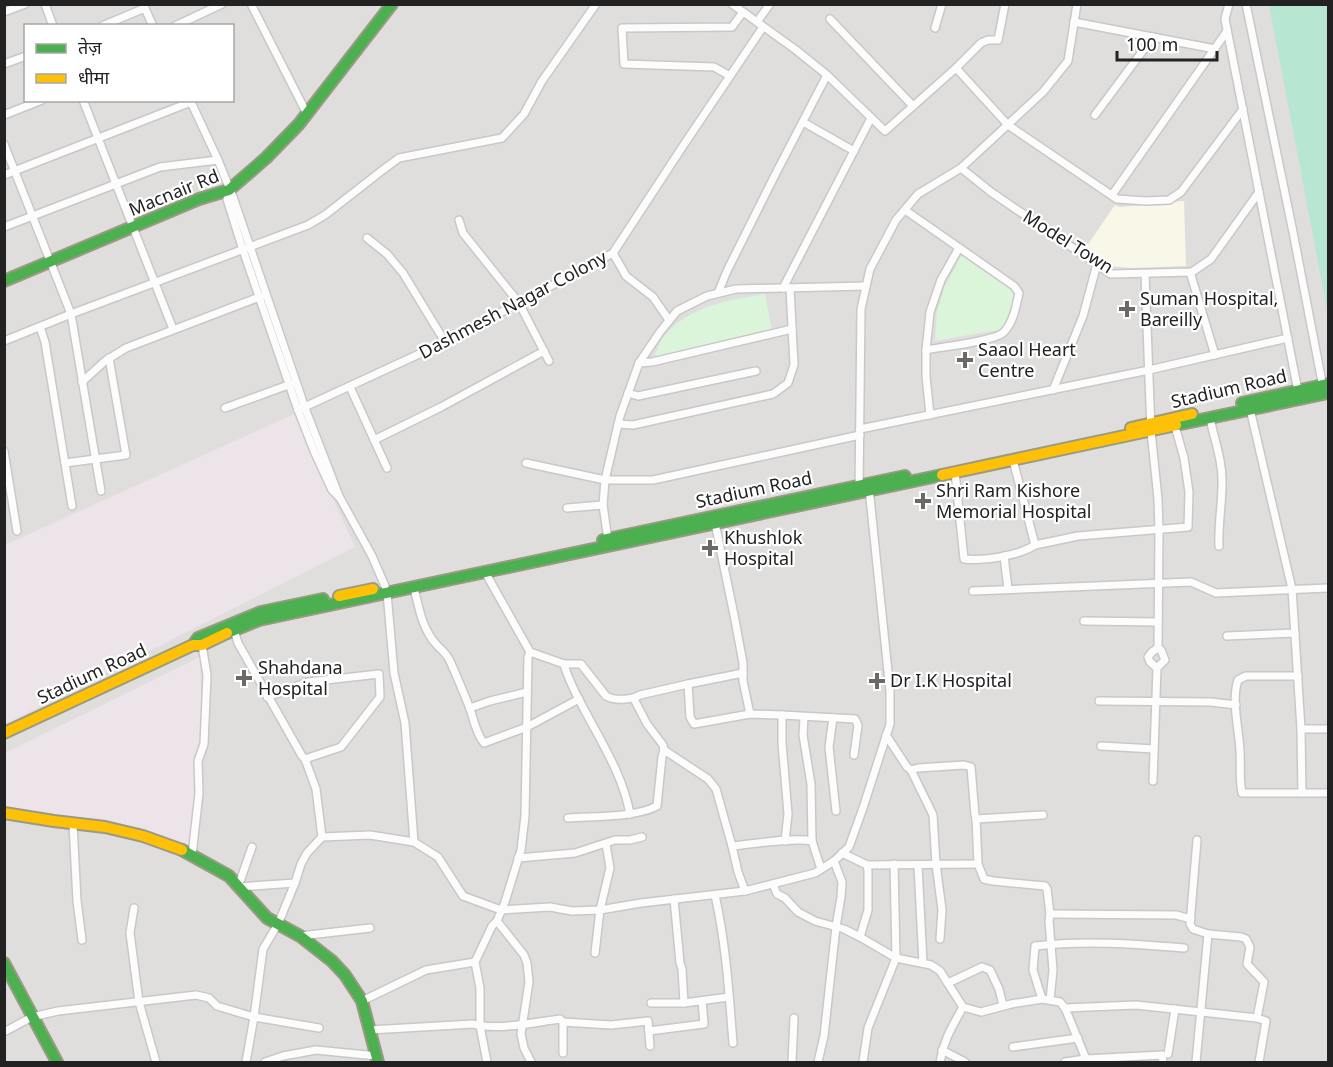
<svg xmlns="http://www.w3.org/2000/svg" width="1333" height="1067" font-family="'Noto Sans','Noto Sans Devanagari',sans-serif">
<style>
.residential{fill:#dfdedc;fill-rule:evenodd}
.industrial{fill:#ede4e9}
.education{fill:#f8f7e8}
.park{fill:#daf5da}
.pitch{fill:#b7e6d2}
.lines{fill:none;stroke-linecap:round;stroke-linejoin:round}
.street-casing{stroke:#c9c8c7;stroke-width:10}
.fast-casing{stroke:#999a82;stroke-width:14}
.slow-casing{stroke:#999a82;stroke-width:14}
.street{stroke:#fdfcfc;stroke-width:7}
.fast{stroke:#4caf50;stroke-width:10}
.slow{stroke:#ffc107;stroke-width:10}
.poi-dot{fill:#6a6968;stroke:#fff;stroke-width:2}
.labels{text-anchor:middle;stroke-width:4.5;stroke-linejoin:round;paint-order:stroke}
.street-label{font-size:18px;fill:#222;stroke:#fff}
.poi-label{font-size:18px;fill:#222;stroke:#fff;text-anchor:start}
</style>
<rect width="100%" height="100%" fill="#f0eeeb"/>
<path class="residential" d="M5 5H1328V1062H5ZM26 26H232V100H26Z"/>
<g class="industrial">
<polygon points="294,414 355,547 5,724 5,545"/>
<polygon points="200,657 202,735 197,754 191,851 56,818 5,807 5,753"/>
</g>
<polygon class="education" points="1184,201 1186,266 1132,268 1110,266 1084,250 1115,205 1120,207"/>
<g class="park">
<polygon points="963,253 1016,293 1003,329 935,341 937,312 944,288"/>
<path d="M765 294 772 330 660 357 655 355C658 348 661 339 666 334 692 305 728 300 765 294Z"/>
</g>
<polygon class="pitch" points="1269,5 1328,5 1328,314"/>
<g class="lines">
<defs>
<g id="street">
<polyline points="45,4 53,26"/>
<polyline points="143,4 153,26"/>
<polyline points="251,4 307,114"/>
<polyline points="732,4 796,50 827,75 885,131 956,68 981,43 988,40 998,40 1005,4"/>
<polyline points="1229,4 1225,19 1298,391"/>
<polyline points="1246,4 1293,232 1323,387"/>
<polyline points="4,12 25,4"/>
<polyline points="830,19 913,106"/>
<polyline points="757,22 770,4"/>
<polyline points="1074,22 1215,49"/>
<polyline points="102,26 145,8"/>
<polyline points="175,26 222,4"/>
<polyline points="935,28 942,4"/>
<polyline points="4,64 26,56"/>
<polyline points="956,68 1008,125 1117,199 1146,201 1169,200 1181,192 1243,109"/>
<polyline points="730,76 714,67 624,64 622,28 732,27 743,12"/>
<polyline points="83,100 173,329"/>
<polyline points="190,100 218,160 233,197 305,408 339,496"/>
<polyline points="4,115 42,100"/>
<polyline points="1095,115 1153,37"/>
<polyline points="803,122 854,151"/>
<polyline points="4,144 71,314 101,491"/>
<polyline points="961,168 991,192 1111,274 1192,272 1211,259 1259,192"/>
<polyline points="4,175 191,102"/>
<polyline points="229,190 227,199 243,250 298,410 314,451 332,490 340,498 372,556 385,586"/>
<polyline points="1112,195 1227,31"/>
<path d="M905 210 1014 286 1019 293C1016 306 1014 321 1004 332 996 341 941 347 926 350"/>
<polyline points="459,220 463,233 519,303 549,361"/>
<polyline points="4,227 160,167 218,160"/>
<polyline points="367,238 387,254 403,273 445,342"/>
<polyline points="613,253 626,276 653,297 669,320"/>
<polyline points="1190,272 1215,355"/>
<polyline points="1145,274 1151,431 1158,499 1159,530 1158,648 1161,650 1165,660 1157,668 1153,781"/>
<polyline points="783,288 871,118"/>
<polyline points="718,293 727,271 775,175 827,75"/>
<polyline points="40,327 45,342 72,506"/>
<polyline points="4,341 71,314 308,225 325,215 384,169 399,158 502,138 524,114 542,81 596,4"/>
<polyline points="639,363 652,362 792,329"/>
<polyline points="82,382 105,361 126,348 262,296"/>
<polyline points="350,387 387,468"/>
<polyline points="1053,390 1083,316 1097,264"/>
<polyline points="628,393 638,396 756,371"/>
<polyline points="225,408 291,384"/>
<polyline points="1250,409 1292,589 1301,729 1302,793"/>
<polyline points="298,410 443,343 613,253 681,149 763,27"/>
<polyline points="930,415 926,376 926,350 930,312 941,280 959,248"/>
<path d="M1210 418C1214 439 1223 462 1222 484 1222 505 1218 525 1219 546"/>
<polyline points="618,424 633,425 773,394 788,383 794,365 790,288"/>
<polyline points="860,429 1149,370 1288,338"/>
<polyline points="374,440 441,407 544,351"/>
<polyline points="4,451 17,531"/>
<polyline points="1013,460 1035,545"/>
<polyline points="65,463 126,455 109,358"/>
<polyline points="526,463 605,480 653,480 860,435"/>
<path d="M955 472 964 559C984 561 1018 556 1035 545L1078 536 1188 527 1189 492 1184 458 1175 426"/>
<polyline points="859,490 861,309 870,269 896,220 918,194 961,168 1043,92 1068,61 1077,4"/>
<polyline points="567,508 603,505"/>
<polyline points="715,523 735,620 743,663 743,681 750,714"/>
<polyline points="608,540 603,505 605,480 620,416 639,363 660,332 677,311 707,296 736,289 866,286"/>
<polyline points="1004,556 1008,589"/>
<path d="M485 572 530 652 564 664H581L606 696C615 701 631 700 640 695L688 684 743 673"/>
<path d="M414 588C418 604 421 622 430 636 437 648 445 650 450 661 457 677 464 693 470 709 474 720 476 734 484 743L527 727 579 699"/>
<polyline points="973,591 1191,582 1216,593 1328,588"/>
<polyline points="387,593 394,673 405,723 414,842"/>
<polyline points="1084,621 1158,622"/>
<polyline points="234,630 238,643 302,756 305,759 316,789 322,837"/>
<polyline points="1227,636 1295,633"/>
<path d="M564 664C568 680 577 696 585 711 603 745 623 776 630 814"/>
<polyline points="1157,668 1150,662 1148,657 1152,652 1158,648"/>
<path d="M1298 676H1246L1238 680C1231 700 1239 729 1240 751 1241 765 1239 779 1242 793H1328"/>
<polyline points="688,684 690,717 694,724 750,714 782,715 855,719 858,725 854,755"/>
<polyline points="267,697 308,682 379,674 380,697 341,747 305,759"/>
<polyline points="634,699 647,724 663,745 664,750 708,779 716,789 732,846"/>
<polyline points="1099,701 1211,702 1236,705"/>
<polyline points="470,708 490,701 527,692"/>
<polyline points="782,715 782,743 788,814 785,841"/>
<polyline points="804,717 803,735 811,784 812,841 821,869"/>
<polyline points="833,718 829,747 836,811"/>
<polyline points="1301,729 1328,729"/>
<polyline points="886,735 907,767 911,770 933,815 936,864 942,910 940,939"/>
<polyline points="1101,746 1154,749"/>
<polyline points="911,770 918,768 964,765 971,767 975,815 976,819 978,864 984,879 993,881 1045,886 1047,889 1050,914 1049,921 1053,970 1050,1000"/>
<path d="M568 818C594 816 634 818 657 806L662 757 664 750"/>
<polyline points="976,819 1043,815"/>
<polyline points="73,824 77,901 82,940"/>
<polyline points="1197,840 1190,924 1193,929 1208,934 1241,937 1246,939 1250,947 1247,964 1264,982 1257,1018"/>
<polyline points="252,847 238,887 295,883"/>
<polyline points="842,853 867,865 978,864"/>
<polyline points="192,855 199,793 198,761 204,744 207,675 202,645"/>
<polyline points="518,858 575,853 615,840 630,840 642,837"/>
<polyline points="918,866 923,963"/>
<polyline points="773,884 777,894 785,898 798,912 815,921 844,929 860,937 896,958 931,965 940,971 963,1007 981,1012 1011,1004 1042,999 1060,1002 1065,1008 1086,1059 1162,1055 1163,1062"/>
<path d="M745 891 738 872 732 846C754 844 793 837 812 841"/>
<path d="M715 895C726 944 729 993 733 1043"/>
<polyline points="674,899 680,963 682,969 684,1003"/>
<polyline points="134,908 130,933 139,1002 156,1062"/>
<polyline points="1050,914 1176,915 1191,919"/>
<polyline points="497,921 524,955 527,963 529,982 521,1034 524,1048 531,1062"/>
<polyline points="300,936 370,928"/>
<polyline points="860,937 868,910 868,871 867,865"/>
<polyline points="595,953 600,910 610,868 606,844"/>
<polyline points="948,983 982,967 990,970 999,989 1003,1006"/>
<path d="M1042 999 1033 970 1035 946C1085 940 1135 944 1184 948"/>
<polyline points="362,1001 426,970 475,962"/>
<polyline points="651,1003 684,1003 729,997"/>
<polyline points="1065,1008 1136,1005 1257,1018 1266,1021 1259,1062"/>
<path d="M370 1030 473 1024C496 1031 536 1022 560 1019L563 1022"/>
<polyline points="649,1031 704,1024 702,1001"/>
<polyline points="4,1032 32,1017 58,1011 196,995 209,998 217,1006 254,1017 319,1028"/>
<polyline points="1013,1047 1078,1038"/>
<polyline points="942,1050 965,1062"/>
<polyline points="563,1053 563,1022 611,1025 648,1021 650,1046"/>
<polyline points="1168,1054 1175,1009"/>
<polyline points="246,1062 254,1017 263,949 278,924 295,883 301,864 307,853 322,837 370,835 414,842 438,857 463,896 501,910 550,907 572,911 600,910 641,903 745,891 815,873 834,861 849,847 863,808 890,724 890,691 869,488"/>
<polyline points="265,1062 283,1056 316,1050 377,1056"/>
<polyline points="487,1062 480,1026 480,988 475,962 492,926 497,921 505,902 521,850 525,816 528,657 530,652"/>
<polyline points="792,1062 794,1018"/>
<polyline points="818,1062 824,1036 836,927 841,897 842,882 834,861"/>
<polyline points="863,1062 868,1028 896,958 894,864"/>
<path d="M940 1062C944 1039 952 1027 963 1007"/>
<polyline points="1065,1062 1086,1059"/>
<polyline points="1196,1062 1208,934"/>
</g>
<g id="fast">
<polyline points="4,281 199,199 229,190 266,158 299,124 392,4"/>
<polyline points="1242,403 1328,384"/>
<polyline points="1176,425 1328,393"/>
<polyline points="603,540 905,476"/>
<polyline points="227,633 259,620 942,475"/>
<polyline points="193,645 198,638 261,612 323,599"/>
<polyline points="182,850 229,876 267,918 300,936 332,961 345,975 362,1001 378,1062"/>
<polyline points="4,963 57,1062"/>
</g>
<g id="slow">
<polyline points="1131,428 1192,414"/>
<polyline points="942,475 1176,425"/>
<polyline points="339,596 373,589"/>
<polyline points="4,733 193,645 202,645 227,633"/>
<polyline points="4,813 54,821 105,827 143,836 182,850"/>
</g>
</defs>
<use href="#street" class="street-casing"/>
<use href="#fast" class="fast-casing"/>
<use href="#slow" class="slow-casing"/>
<use href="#street" class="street"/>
<use href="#fast" class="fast"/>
<use href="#slow" class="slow"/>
</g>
<g class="poi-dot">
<path d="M1124 300h6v6h6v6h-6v6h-6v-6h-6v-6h6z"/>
<path d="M962 351h6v6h6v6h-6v6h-6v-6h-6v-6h6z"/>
<path d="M920 492h6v6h6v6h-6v6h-6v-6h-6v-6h6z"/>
<path d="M707 539h6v6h6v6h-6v6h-6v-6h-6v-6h6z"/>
<path d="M241 669h6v6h6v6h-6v6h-6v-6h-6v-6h6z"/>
<path d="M874 672h6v6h6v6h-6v6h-6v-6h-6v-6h6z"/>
</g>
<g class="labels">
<g class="street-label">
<text transform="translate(174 193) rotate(-22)" y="6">Macnair Rd</text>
<text transform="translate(1068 242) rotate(32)" y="6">Model Town</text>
<text transform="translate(513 305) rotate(-28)" y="6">Dashmesh Nagar Colony</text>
<text transform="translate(1229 389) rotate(-13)" y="6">Stadium Road</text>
<text transform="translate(754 490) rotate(-12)" y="6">Stadium Road</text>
<text transform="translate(92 674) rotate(-25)" y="6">Stadium Road</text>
</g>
<g class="poi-label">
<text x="1140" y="305">Suman Hospital,<tspan x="1140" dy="21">Bareilly</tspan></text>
<text x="978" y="356">Saaol Heart<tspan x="978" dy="21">Centre</tspan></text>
<text x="936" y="497">Shri Ram Kishore<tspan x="936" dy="21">Memorial Hospital</tspan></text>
<text x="724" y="544">Khushlok<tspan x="724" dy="21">Hospital</tspan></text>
<text x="258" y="674">Shahdana<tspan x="258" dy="21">Hospital</tspan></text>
<text x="890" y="687">Dr I.K Hospital</text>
</g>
</g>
<rect width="1333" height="1067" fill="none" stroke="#222222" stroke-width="12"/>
<rect x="24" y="24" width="210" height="78" fill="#ffffff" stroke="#a7a7a7" stroke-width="1.5"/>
<rect x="36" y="44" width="30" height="9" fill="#4caf50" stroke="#a7a7a7" stroke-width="1.5"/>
<text x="78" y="54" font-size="18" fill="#222222">तेज़</text>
<rect x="36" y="74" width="30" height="9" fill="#ffc107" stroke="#a7a7a7" stroke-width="1.5"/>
<text x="78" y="84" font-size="18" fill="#222222">धीमा</text>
<path d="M1117 51v9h100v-9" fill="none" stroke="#222222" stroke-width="3"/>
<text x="1126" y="51" font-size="18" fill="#222222" stroke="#ffffff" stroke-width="4.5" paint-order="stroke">100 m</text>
</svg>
